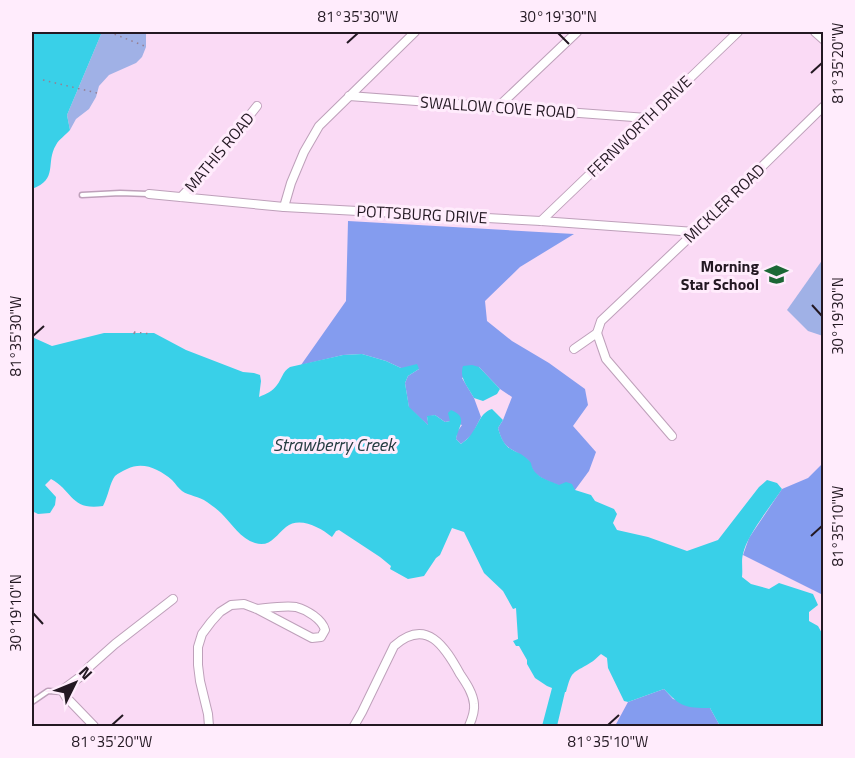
<svg xmlns="http://www.w3.org/2000/svg" width="855" height="758" font-family="'Titillium Web',sans-serif">
<style>
.green{fill:#a0b1e6}
.forest{fill:#849cef}
.water{fill:#39d0e8}
.lines{fill:none;stroke-linecap:round;stroke-linejoin:round}
.lane-casing{stroke:#bea0ba;stroke-width:7}
.street-casing{stroke:#bea0ba;stroke-width:10}
.path{stroke:#967f92;stroke-width:1.5;stroke-dasharray:1.5 4.5;stroke-linecap:butt}
.lane{stroke:#fff;stroke-width:4}
.street{stroke:#fff;stroke-width:8}
.ticks{fill:none;stroke:#231822;stroke-width:2}
.labels{text-anchor:middle;stroke-width:6;stroke-linejoin:round;paint-order:stroke}
.street-label{font-size:16px;fill:#231822;stroke:#ffecfc}
.poi-label{font-size:16px;font-weight:bold;fill:#231822;stroke:#ffecfc;text-anchor:end}
.water-label{font-size:18px;font-style:italic;fill:#253d42;stroke:#ffecfc}
.neatline{fill:none;stroke:#231822;stroke-width:2}
.ticks-label{font-size:15px;text-anchor:middle;fill:#231822}
</style>
<rect width="100%" height="100%" fill="#fadaf5"/>
<g class="green">
<polygon points="102,32 146,32 146,47 142,57 136,63 109,75 99,86 96,97 89,109 76,119 70,130 67,115"/>
<polygon points="823,259 823,336 808,331 787,310"/>
</g>
<g class="forest">
<path d="M348 221 574 234 520 267 485 301 487 321 512 341 549 363 585 389 588 405 573 426 596 452 589 471 575 490C564 487 544 482 535 473 531 469 531 461 525 458 509 446 504 450 498 428L503 420 512 397 500 389 479 367 462 378 474 398 481 417 472 435 461 444 456 439 457 432 462 425 450 421 445 422 435 415 427 417 429 426 409 408 405 383 408 376 419 369 401 368 386 361 362 354 343 355 301 365 346 301Z"/>
<polygon points="823,463 823,595 743,555 749,538 782,489 808,478"/>
<polygon points="664,689 673,699 710,708 720,726 615,726 628,702"/>
</g>
<g class="water">
<path d="M32 32H102L67 115 70 130C66 135 59 139 56 145 45 163 59 179 32 189Z"/>
<path d="M104 333H154L186 350 243 372 254 373 260 375 261 381 259 397C266 394 273 391 277 385 282 379 282 372 290 367L343 355 362 354 386 361 401 368 417 364 419 369 408 376 405 383 409 407 428 425 427 416 435 415 445 422 450 421 448 413 451 410C469 417 458 427 456 439L461 444C465 441 470 437 472 433 479 424 480 413 492 409L503 420 498 428C506 457 517 446 531 463 533 477 548 480 559 485L566 482 572 484 575 490 591 495 595 501 614 509 617 514 613 523 617 530 648 537 687 551 718 540 759 487 767 480 777 483 782 489C771 506 747 535 743 554 741 561 743 569 742 577L751 584 769 589 779 583 813 594 818 605 809 612V621L818 626 823 635V726H720L710 708C685 708 681 707 664 689L628 702 624 701 608 668 607 658 601 654C597 657 594 661 590 663 572 674 572 670 566 692H565L557 726H542L552 688 547 686 535 678 527 664V660L519 646H516L513 641 518 639 516 608 513 609 503 591 484 573 464 532 452 528 440 555 436 558 424 576 408 579 390 569 391 566 380 557 339 530 336 531 332 537C320 527 299 516 286 527 276 535 270 548 255 543 241 539 231 523 221 513 217 509 211 505 207 502 199 496 189 496 182 491 178 488 176 484 172 480 159 469 143 461 127 469 123 471 118 473 115 476 110 482 108 497 103 506 71 511 73 491 51 479L45 485 56 497 55 505 50 513 38 514 32 511V337L52 346Z"/>
<path d="M472 365 479 367 500 389 497 394 483 401 474 398C468 387 459 378 463 366Z"/>
</g>
<g class="lines">
<defs>
<g id="lane">
<polyline points="82,195 120,193 148,194"/>
<polyline points="32,702 48,691 63,692"/>
</g>
<g id="street">
<polyline points="815,32 824,40"/>
<polyline points="349,96 647,118"/>
<polyline points="498,107 577,32"/>
<polyline points="149,194 284,207 541,221 695,232"/>
<polyline points="181,197 203,174 257,106"/>
<polyline points="284,207 291,183 304,152 319,126 415,32"/>
<polyline points="541,221 738,32"/>
<polyline points="597,333 606,359 672,436"/>
<polyline points="574,349 597,333 601,321 695,232 824,106"/>
<polyline points="94,726 66,697 63,692 65,688 84,674 88,668 115,644 173,599"/>
<path d="M209 726 208 714 200 681 198 665V647L202 634 211 622 220 612 231 605 244 604 257 609 312 638 321 637 325 630C322 619 307 610 296 607 286 605 267 608 257 609"/>
<path d="M354 726 362 712 394 646C427 617 445 647 460 674 466 683 473 693 474 704 475 711 472 719 469 726"/>
</g>
</defs>
<use href="#lane" class="lane-casing"/>
<use href="#street" class="street-casing"/>
<g class="path">
<polyline points="109,32 147,47"/>
<polyline points="43,80 97,93"/>
<polyline points="134,332 151,334"/>
<polyline points="134,334 135,330"/>
</g>
<use href="#lane" class="lane"/>
<use href="#street" class="street"/>
</g>
<path class="ticks" d="M558 33 569 44M347 43 358 33M811 73 822 63M812 305 822 316M33 336 44 326M811 536 822 526M33 613 43 624M112 725 123 715M608 725 619 715"/>
<defs>
<symbol id="school-bare" viewBox="-9 -9 18 18"><path d="M0-5L7-2L0 1L-7-2ZM-4 1L0 2.5L4 1V4Q0 6-4 4Z" fill="#1b6735" stroke="#ffecfc" stroke-width="2.5" paint-order="stroke"/></symbol>
</defs>
<g fill-rule="evenodd">
<use href="#school-bare" x="760" y="258" width="33" height="33"/>
</g>
<g class="labels">
<g class="street-label">
<text transform="translate(498 107) rotate(4)" y="6">SWALLOW COVE ROAD</text>
<text transform="translate(639 126) rotate(-44)" y="6">FERNWORTH DRIVE</text>
<text transform="translate(219 152) rotate(-50)" y="6">MATHIS ROAD</text>
<text transform="translate(724 203) rotate(-44)" y="6">MICKLER ROAD</text>
<text transform="translate(422 214) rotate(3)" y="6">POTTSBURG DRIVE</text>
</g>
<g class="poi-label">
<text x="759" y="272">Morning<tspan x="759" dy="18">Star School</tspan></text>
</g>
<g class="water-label">
<text x="334" y="451">Strawberry Creek</text>
</g>
</g>
<rect width="855" height="758" fill="none" stroke="#ffecfc" stroke-width="66"/>
<g transform="translate(75 683) rotate(47)" stroke="#ffecfc" stroke-width="4.5" paint-order="stroke">
<path d="M0-4.5L10 22L0 15L-10 22Z" fill="#231822"/>
<text y="-9" font-size="16" font-weight="bold" text-anchor="middle" fill="#231822">N</text>
</g>
<rect x="33" y="33" width="789" height="692" class="neatline"/>
<g class="ticks-label">
<text x="358" y="22">81°35'30"W</text>
<text x="558" y="22">30°19'30"N</text>
<text transform="translate(838 63) rotate(-90)" y="5">81°35'20"W</text>
<text transform="translate(838 316) rotate(-90)" y="5">30°19'30"N</text>
<text transform="translate(16 336) rotate(-90)" y="5">81°35'30"W</text>
<text transform="translate(838 526) rotate(-90)" y="5">81°35'10"W</text>
<text transform="translate(16 613) rotate(-90)" y="5">30°19'10"N</text>
<text x="112" y="747">81°35'20"W</text>
<text x="608" y="747">81°35'10"W</text>
</g>
</svg>
